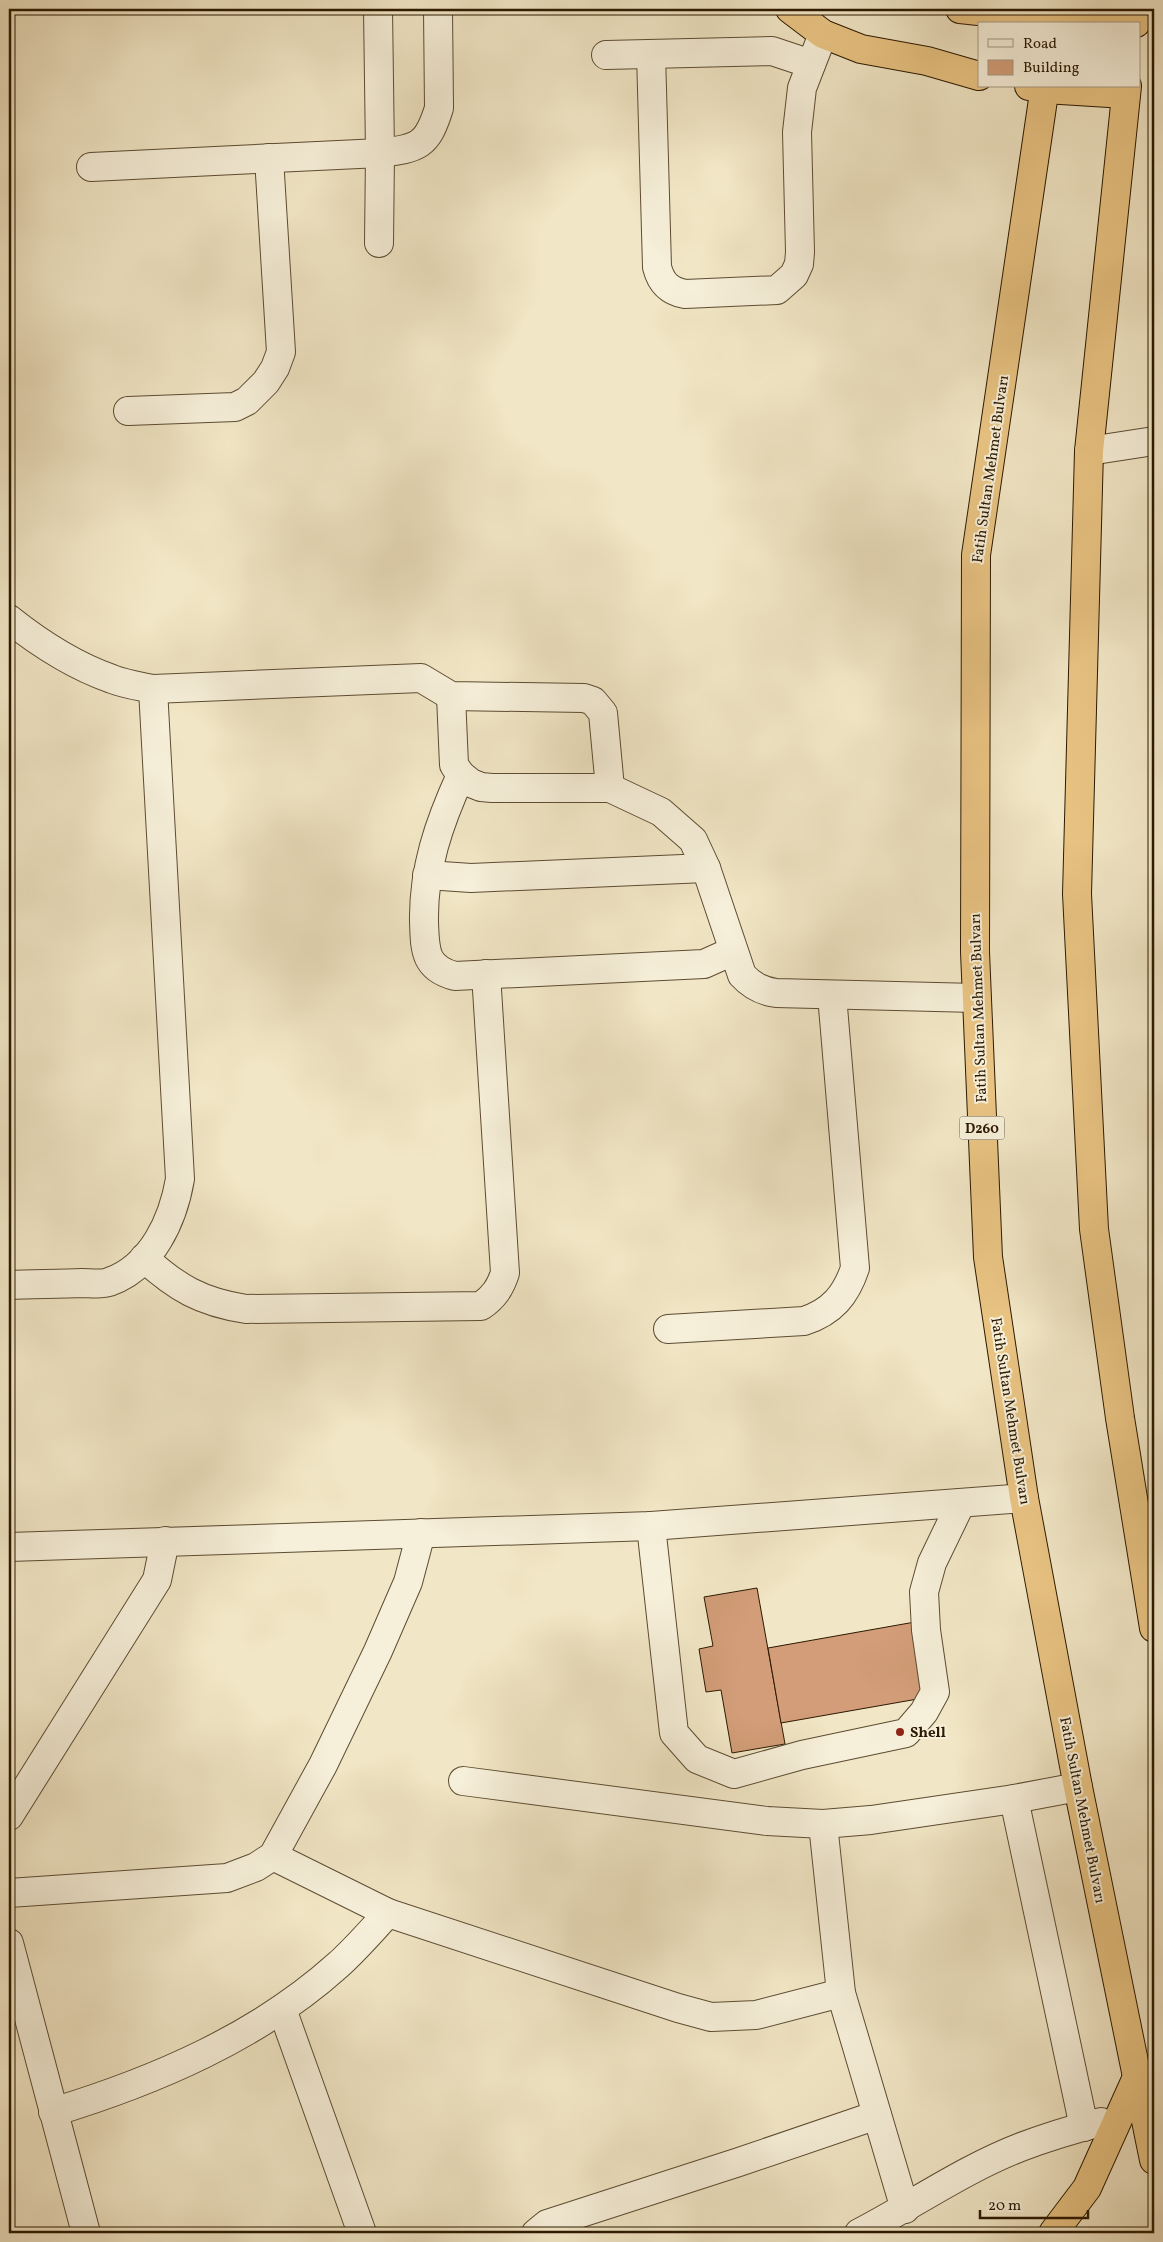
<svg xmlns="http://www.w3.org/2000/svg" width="1163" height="2242" font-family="Vollkorn,serif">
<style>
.building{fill:#d29d78;stroke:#2c1901}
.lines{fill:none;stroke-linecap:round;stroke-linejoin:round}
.minor-casing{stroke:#5d4c32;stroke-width:30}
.highway-casing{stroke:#2c1901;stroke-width:30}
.minor{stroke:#f6efd9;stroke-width:28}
.highway{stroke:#e8c382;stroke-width:28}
.poi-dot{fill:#8f2418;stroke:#f6efd9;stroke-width:2}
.labels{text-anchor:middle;stroke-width:4;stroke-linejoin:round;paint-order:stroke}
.shield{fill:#f6efd9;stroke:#695942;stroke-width:1}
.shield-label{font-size:14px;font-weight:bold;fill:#2c1901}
.street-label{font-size:15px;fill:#2c1901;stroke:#f6efd9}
.poi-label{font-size:15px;font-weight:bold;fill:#2c1901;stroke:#f6efd9;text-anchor:start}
</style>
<rect width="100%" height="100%" fill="#f1e6c5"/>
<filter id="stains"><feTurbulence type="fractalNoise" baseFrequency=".004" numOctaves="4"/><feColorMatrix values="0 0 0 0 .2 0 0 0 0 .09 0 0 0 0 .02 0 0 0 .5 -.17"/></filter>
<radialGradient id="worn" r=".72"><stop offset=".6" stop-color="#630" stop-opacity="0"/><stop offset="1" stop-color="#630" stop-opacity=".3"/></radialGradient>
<g class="building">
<polygon points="757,1588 785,1744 732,1753 721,1690 706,1692 699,1649 713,1646 704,1597"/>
<polygon points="915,1622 929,1697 781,1723 768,1648"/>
</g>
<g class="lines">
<defs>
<g id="minor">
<polyline points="378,9 380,153 379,243"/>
<path d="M651 54 657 267C661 283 669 291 685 294L777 290 794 275 799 264 800 252 797 132 802 88 823 34"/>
<polyline points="606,55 772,51 811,64"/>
<path d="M91 167 380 153C418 148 427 147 439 108L438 9"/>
<polyline points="128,411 235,407 247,401 266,382 275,368 281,352 269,158"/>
<polyline points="1089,451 1154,441"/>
<path d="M9 619C39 643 75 666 112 679 124 684 139 686 153 689L421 678 451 696 584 698 593 701 603 713 610 788"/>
<path d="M451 696 454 765 461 775 471 783 481 787 492 788H610L661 812 693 840 706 868 742 975C752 986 762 991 776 993L976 998"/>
<path d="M461 775C439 823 423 869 424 922 425 949 424 968 455 976L704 964 733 951"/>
<polyline points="427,875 471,878 706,868"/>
<path d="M144 1258C177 1288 201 1302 246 1309L481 1306C494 1297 500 1288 505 1273L486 974"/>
<path d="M9 1285C33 1284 58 1284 82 1283 90 1283 101 1285 109 1282 152 1267 173 1220 180 1179L153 689"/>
<path d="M668 1329 804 1321C832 1312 846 1295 855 1268L832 995"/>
<polyline points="651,1526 674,1733 697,1759 734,1774 802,1755 906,1733 924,1712 935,1692 926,1630 924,1592 932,1563 961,1503"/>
<polyline points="9,1547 651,1526 1024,1498"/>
<polyline points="463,1781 767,1821 823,1824 871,1820 1014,1799 1078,1787"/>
<polyline points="1014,1799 1084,2127"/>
<polyline points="9,1816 157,1580 165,1541"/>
<polyline points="823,1824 841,1993 905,2209"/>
<polyline points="273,1856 388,1913 678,2008 711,2017 756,2015 841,1993"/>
<polyline points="9,1893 227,1878 256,1867 273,1856 323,1765 378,1651 408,1582 421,1533"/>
<polyline points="9,1943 86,2233"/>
<polyline points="282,2009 362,2233"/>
<path d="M53 2112C155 2081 258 2037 338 1965 356 1949 372 1930 388 1913"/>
<polyline points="536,2233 547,2224 739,2162 877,2115"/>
<path d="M859 2233C913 2205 964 2169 1021 2147 1047 2137 1074 2129 1101 2122"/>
</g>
<g id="highway">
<polyline points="790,9 823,34 861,49 927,61 979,76"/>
<polyline points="960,9 997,13 1055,14 1136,23"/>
<polyline points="1029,86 1045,89 1125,94"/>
<polyline points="1045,86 976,555 975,952 988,1257 1024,1498 1078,1787 1154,2160"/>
<polyline points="1127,86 1089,451 1077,894 1094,1229 1120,1418 1154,1628"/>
<polyline points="1053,2233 1087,2188 1138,2075"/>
</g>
</defs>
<use href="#minor" class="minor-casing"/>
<use href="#highway" class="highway-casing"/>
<use href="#minor" class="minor"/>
<use href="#highway" class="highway"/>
</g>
<circle class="poi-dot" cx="900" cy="1732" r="5"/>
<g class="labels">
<rect class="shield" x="959.5" y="1116.5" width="45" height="23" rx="4"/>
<g class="shield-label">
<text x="982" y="1133">D260</text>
</g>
<g class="street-label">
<text transform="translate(990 469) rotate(-82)" y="5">Fatih Sultan Mehmet Bulvarı</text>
<text transform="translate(978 1008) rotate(-92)" y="5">Fatih Sultan Mehmet Bulvarı</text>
<text transform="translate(1011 1411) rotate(81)" y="5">Fatih Sultan Mehmet Bulvarı</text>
<text transform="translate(1083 1810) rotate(79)" y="5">Fatih Sultan Mehmet Bulvarı</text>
</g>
<g class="poi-label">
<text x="910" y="1737">Shell</text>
</g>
</g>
<rect width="1163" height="2242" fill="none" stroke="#f1e6c5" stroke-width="30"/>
<rect x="10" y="10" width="1143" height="2222" fill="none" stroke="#2c1901" stroke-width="2.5"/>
<rect x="15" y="15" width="1133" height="2212" fill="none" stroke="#2c1901"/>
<rect x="978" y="22" width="162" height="65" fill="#f6efd9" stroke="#a59983"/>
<rect x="988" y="39" width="25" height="8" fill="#f6efd9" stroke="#a59983"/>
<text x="1023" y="48" font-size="15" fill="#2c1901">Road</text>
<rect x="988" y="60" width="25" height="15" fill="#d29d78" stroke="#a59983"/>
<text x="1023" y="72" font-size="15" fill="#2c1901">Building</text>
<path d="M980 2210v8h108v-8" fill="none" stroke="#2c1901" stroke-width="2.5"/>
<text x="988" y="2210" font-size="15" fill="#2c1901" stroke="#f6efd9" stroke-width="4" paint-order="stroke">20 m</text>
<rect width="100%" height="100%" filter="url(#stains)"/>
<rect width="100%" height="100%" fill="url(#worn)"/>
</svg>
